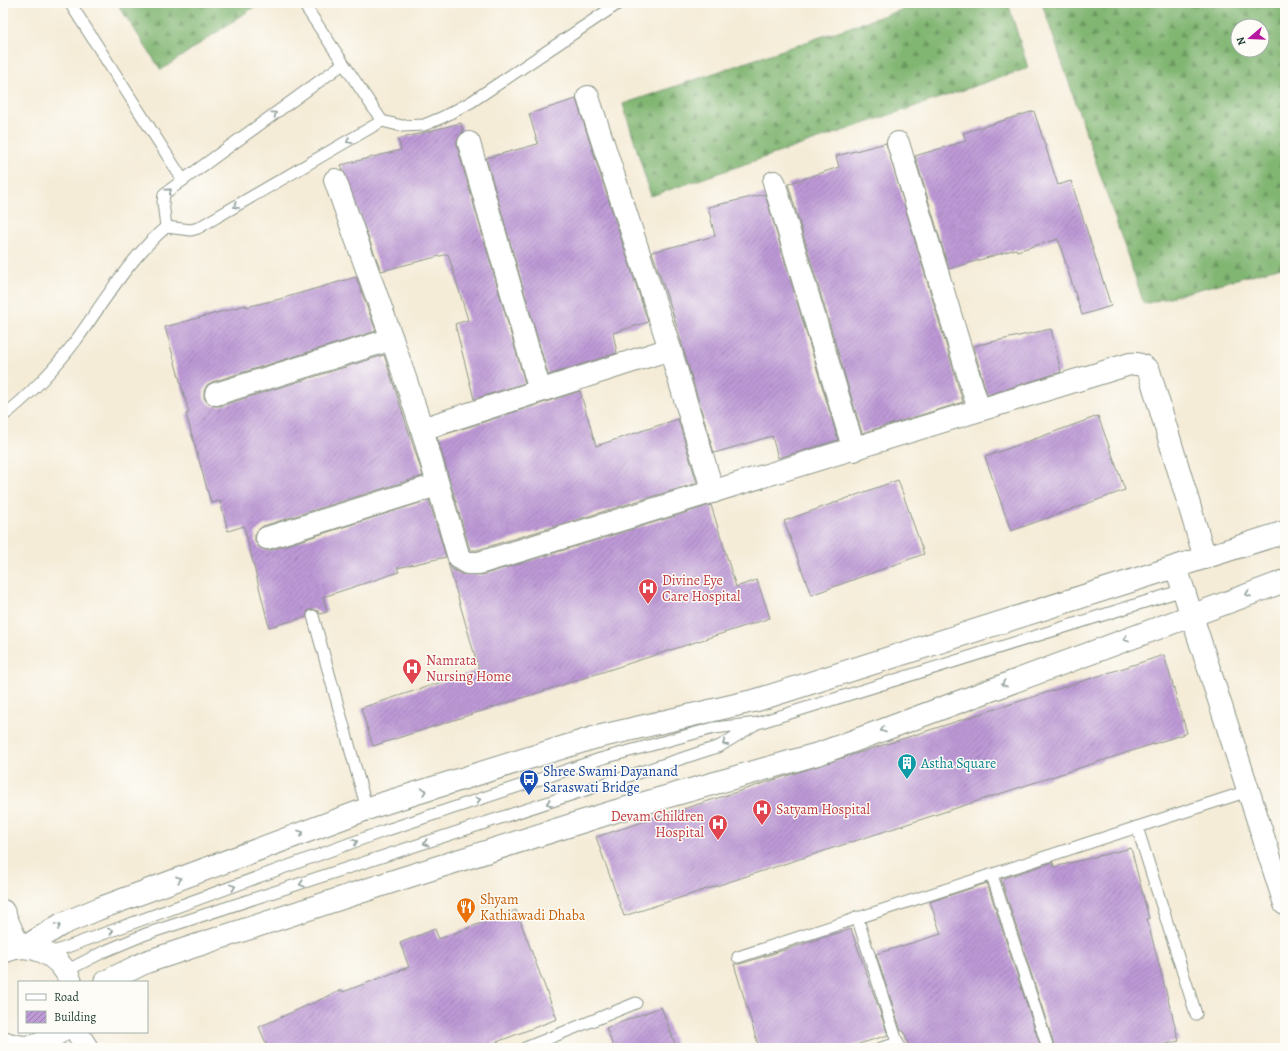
<svg xmlns="http://www.w3.org/2000/svg" width="1288" height="1051" font-family="Alegreya,serif">
<style>
.forest{fill:url(#forest-firs);stroke:#507a53;fill-rule:evenodd}
.building{fill:url(#building-hatch)}
.lines{fill:none;stroke-linecap:round;stroke-linejoin:round}
.lane-casing{stroke:#8a9486;stroke-width:13}
.street-casing{stroke:#8a9486;stroke-width:24}
.secondary-casing{stroke:#8a9486;stroke-width:24}
.primary-casing{stroke:#8a9486;stroke-width:24}
.lane{stroke:#fff;stroke-width:11}
.street{stroke:#fff;stroke-width:22}
.secondary{stroke:#fff;stroke-width:22}
.primary{stroke:#fff;stroke-width:22}
.oneway{stroke:#8f9e9a}
.labels{text-anchor:middle;stroke-width:3;stroke-linejoin:round;paint-order:stroke}
.health-label{font-size:14px;fill:#be3a42;stroke:#fdfcf7;text-anchor:start}
.culture-label{font-size:14px;fill:#0d838f;stroke:#fdfcf7;text-anchor:start}
.transit-label{font-size:14px;fill:#164399;stroke:#fdfcf7;text-anchor:start}
.food-label{font-size:14px;fill:#c56008;stroke:#fdfcf7;text-anchor:start}
</style>
<defs>
<pattern id="forest-firs" width="22" height="20" patternUnits="userSpaceOnUse"><rect width="22" height="20" fill="#81b672"/><path d="M5 1l3.5 6h-7zM16 11l3.5 6h-7z" fill="#69955e"/></pattern>
<pattern id="building-hatch" width="6" height="6" patternUnits="userSpaceOnUse"><rect width="6" height="6" fill="#bd99d6"/><path d="M-1 1l2-2M0 6l6-6M5 7l2-2" fill="none" stroke="#997eae"/></pattern>
</defs>
<rect width="100%" height="100%" fill="#fdfcf7"/>
<filter id="ink" filterUnits="userSpaceOnUse"><feTurbulence type="fractalNoise" baseFrequency=".025" numOctaves="2"/><feDisplacementMap in="SourceGraphic" scale="8" xChannelSelector="R" yChannelSelector="G"/><feConvolveMatrix kernelMatrix="1 2 1 2 8 2 1 2 1" color-interpolation-filters="sRGB"/></filter>
<filter id="wash" filterUnits="userSpaceOnUse"><feTurbulence type="fractalNoise" baseFrequency=".012" numOctaves="4" result="noise"/><feDisplacementMap in="SourceGraphic" scale="16" xChannelSelector="R" yChannelSelector="G"/><feGaussianBlur stdDeviation="0.9" result="paint"/><feColorMatrix in="noise" values="0 0 0 0 0 0 0 0 0 0 0 0 0 0 0 0 0 1.4 0 .05"/><feComposite in="paint" operator="in"/></filter>
<g filter="url(#wash)">
<rect width="100%" height="100%" fill="#f5ecd8"/>
<g class="forest">
<polygon points="117,3 260,3 161,70"/>
<polygon points="921,3 1008,3 1028,68 651,196 623,104"/>
<path d="M1042 3H1285V266L1144 304ZM1238 26H1262V50H1238Z"/>
</g>
<g id="blocks">
<g class="building">
<polygon points="576,99 648,322 613,333 617,353 548,375 486,158 538,144 529,114"/>
<polygon points="1034,111 1058,185 1071,181 1111,306 1082,315 1058,239 1017,251 1016,249 949,269 915,156 966,141 963,133"/>
<polygon points="461,123 463,132 457,140 457,146 525,383 474,399 455,324 468,320 448,254 381,271 341,165 401,150 398,139"/>
<polygon points="886,143 963,402 862,433 788,184 839,167 836,156"/>
<polygon points="765,194 838,440 778,458 772,436 714,453 673,314 652,252 715,236 708,207"/>
<polygon points="356,277 376,331 212,382 207,385 204,391 204,398 208,403 213,406 220,406 384,355 423,476 263,526 258,530 255,535 255,541 259,547 265,550 271,550 429,500 446,557 397,568 399,572 323,597 327,612 320,614 318,611 312,609 308,611 306,617 269,627 244,526 228,531 220,501 211,503 186,414 189,413 165,327 246,305 246,307 280,299"/>
<polygon points="1051,329 1061,372 987,395 973,346"/>
<polygon points="580,391 596,446 678,419 697,483 477,550 470,550 437,437"/>
<polygon points="1098,416 1125,490 1011,531 985,457"/>
<polygon points="898,480 924,554 811,595 784,521"/>
<polygon points="711,505 736,587 757,580 770,618 373,746 361,708 479,670 448,563 452,569 461,574 482,575"/>
<polygon points="1164,655 1187,733 624,916 596,837"/>
<polygon points="1131,848 1149,919 1147,919 1179,1041 1149,1048 1055,1048 1001,879 1053,862 1054,867"/>
<polygon points="987,883 1041,1048 909,1048 904,1031 901,1031 876,954 941,934 930,902"/>
<polygon points="516,910 557,1019 481,1048 268,1048 259,1027 342,990 343,992 409,967 400,943 435,929 439,939"/>
<polygon points="851,929 888,1035 846,1048 759,1048 734,964 740,964"/>
<polygon points="661,1007 677,1048 614,1048 606,1028"/>
</g>
</g>
</g>
<g filter="url(#ink)">
<use href="#blocks" fill-opacity="0" stroke="#8a9486" stroke-width="1"/>
<g class="lines">
<defs>
<g id="lane">
<polyline points="70,3 183,180"/>
<polyline points="303,3 382,121 402,126 424,125 443,117 471,102 619,3"/>
<polyline points="166,227 163,202 164,194 343,64"/>
<path d="M3 416C28 397 58 365 77 339 105 300 129 259 166 227L191 230 198 228 382 121"/>
<polyline points="313,616 367,809"/>
<polyline points="1137,827 1196,1014"/>
<polyline points="992,875 1048,1048"/>
<polyline points="857,917 899,1048"/>
<polyline points="48,954 384,831 600,759 714,728 758,723 1183,590"/>
<polyline points="738,957 1248,791"/>
<polyline points="66,971 103,952 146,934 720,746 754,725"/>
<polyline points="525,1048 636,1003"/>
<polyline points="881,1048 898,1043"/>
</g>
<g id="street">
<polyline points="588,97 670,349 713,492"/>
<polyline points="469,143 540,391"/>
<polyline points="898,143 979,410"/>
<path d="M335 180 392 339 422 429 459 558 467 563H479L1130 364C1139 363 1143 365 1149 371L1205 558"/>
<polyline points="774,182 854,450"/>
<polyline points="216,394 392,339"/>
<polyline points="422,429 670,349"/>
<polyline points="267,538 437,485"/>
</g>
<g id="secondary">
<polyline points="1176,567 1285,904"/>
<polyline points="3,911 19,947"/>
<polyline points="25,947 62,924 98,909 375,806 593,738 757,700 1285,532"/>
<path d="M3 952C31 939 60 955 71 982"/>
<polyline points="105,982 146,962 400,879 616,811 821,753 1285,581"/>
<polyline points="77,1032 87,1048"/>
<path d="M3 1042C27 1051 40 1047 60 1032"/>
</g>
<polyline id="primary" points="41,1045 42,1048"/>
</defs>
<use href="#lane" class="lane-casing"/>
<use href="#street" class="street-casing"/>
<use href="#secondary" class="secondary-casing"/>
<use href="#primary" class="primary-casing"/>
<use href="#lane" class="lane"/>
<use href="#street" class="street"/>
<use href="#secondary" class="secondary"/>
<use href="#primary" class="primary"/>
</g>
<defs><path id="oneway-chevron" d="M-2-3.5L2.5 0L-2 3.5" fill="none" stroke-width="1.6" stroke-linecap="round" stroke-linejoin="round"/></defs>
<g class="oneway">
<use href="#oneway-chevron" transform="translate(274 114) rotate(-36)"/>
<use href="#oneway-chevron" transform="translate(349 141) rotate(150)"/>
<use href="#oneway-chevron" transform="translate(169 191) rotate(-40)"/>
<use href="#oneway-chevron" transform="translate(236 206) rotate(150)"/>
<use href="#oneway-chevron" transform="translate(1248 594) rotate(160)"/>
<use href="#oneway-chevron" transform="translate(1126 639) rotate(160)"/>
<use href="#oneway-chevron" transform="translate(1004 684) rotate(160)"/>
<use href="#oneway-chevron" transform="translate(883 730) rotate(160)"/>
<use href="#oneway-chevron" transform="translate(725 743) rotate(150)"/>
<use href="#oneway-chevron" transform="translate(424 791) rotate(-17)"/>
<use href="#oneway-chevron" transform="translate(478 800) rotate(-19)"/>
<use href="#oneway-chevron" transform="translate(549 803) rotate(162)"/>
<use href="#oneway-chevron" transform="translate(301 833) rotate(-20)"/>
<use href="#oneway-chevron" transform="translate(355 842) rotate(-20)"/>
<use href="#oneway-chevron" transform="translate(426 843) rotate(162)"/>
<use href="#oneway-chevron" transform="translate(179 879) rotate(-20)"/>
<use href="#oneway-chevron" transform="translate(302 884) rotate(162)"/>
<use href="#oneway-chevron" transform="translate(233 887) rotate(-20)"/>
<use href="#oneway-chevron" transform="translate(58 926) rotate(-30)"/>
<use href="#oneway-chevron" transform="translate(111 931) rotate(-20)"/>
</g>
</g>
<defs>
<symbol id="hospital-pin" viewBox="-11 -11 22 30"><path d="M0 17L-7.5 6A9.5 9.5 0 1 1 7.5 6Z" fill="#e0444e" stroke="#fdfcf7"/><path d="M-5-5h3v3.5h4V-5h3V5h-3V1.5h-4V5h-3Z" fill="#fff"/></symbol>
<symbol id="building-pin" viewBox="-11 -11 22 30"><path d="M0 17L-7.5 6A9.5 9.5 0 1 1 7.5 6Z" fill="#0f9aa8" stroke="#fdfcf7"/><path d="M-4-6H4V6H1V3H-1V6H-4ZM-2.5-4.3h1.7v1.8h-1.7ZM.8-4.3h1.7v1.8H.8ZM-2.5-1h1.7V.8h-1.7ZM.8-1h1.7V.8H.8Z" fill="#fff"/></symbol>
<symbol id="bus-pin" viewBox="-11 -11 22 30"><path d="M0 17L-7.5 6A9.5 9.5 0 1 1 7.5 6Z" fill="#1a4fb4" stroke="#fdfcf7"/><path d="M-5-6H5V4H4V6H2V4H-2V6H-4V4H-5ZM-3.5-4V0h7V-4ZM-3.5 1.2v1.5H-2V1.2ZM2 1.2v1.5H3.5V1.2Z" fill="#fff"/></symbol>
<symbol id="restaurant-pin" viewBox="-11 -11 22 30"><path d="M0 17L-7.5 6A9.5 9.5 0 1 1 7.5 6Z" fill="#e8710a" stroke="#fdfcf7"/><path d="M-5-6h1v4h1v-4h1v4h1v-4h1v5L-1.5 .5V6h-2V.5L-5-1ZM5-6V6H3V1.5H1.5Q1.5-4 5-6Z" fill="#fff"/></symbol>
</defs>
<g fill-rule="evenodd">
<use href="#hospital-pin" x="637" y="577" width="22" height="30"/>
<use href="#hospital-pin" x="401" y="657" width="22" height="30"/>
<use href="#building-pin" x="896" y="752" width="22" height="30"/>
<use href="#bus-pin" x="518" y="768" width="22" height="30"/>
<use href="#hospital-pin" x="751" y="798" width="22" height="30"/>
<use href="#hospital-pin" x="707" y="813" width="22" height="30"/>
<use href="#restaurant-pin" x="455" y="896" width="22" height="30"/>
</g>
<g class="labels">
<g class="health-label">
<text x="662" y="585">Divine Eye<tspan x="662" dy="16">Care Hospital</tspan></text>
<text x="426" y="665">Namrata<tspan x="426" dy="16">Nursing Home</tspan></text>
<text x="776" y="814">Satyam Hospital</text>
<text x="704" y="821" text-anchor="end">Devam Children<tspan x="704" dy="16">Hospital</tspan></text>
</g>
<g class="culture-label">
<text x="921" y="768">Astha Square</text>
</g>
<g class="transit-label">
<text x="543" y="776">Shree Swami Dayanand<tspan x="543" dy="16">Saraswati Bridge</tspan></text>
</g>
<g class="food-label">
<text x="480" y="904">Shyam<tspan x="480" dy="16">Kathiawadi Dhaba</tspan></text>
</g>
</g>
<rect width="1288" height="1051" fill="none" stroke="#fdfcf7" stroke-width="16"/>
<rect x="18" y="981" width="130" height="52" fill="#fdfcf7" stroke="#a4b0a9"/>
<rect x="26" y="994" width="20" height="6" fill="#ffffff" stroke="#a4b0a9"/>
<text x="54" y="1001" font-size="12" fill="#1f3d34">Road</text>
<rect x="26" y="1011" width="20" height="12" fill="url(#building-hatch)" stroke="#a4b0a9"/>
<text x="54" y="1021" font-size="12" fill="#1f3d34">Building</text>
<g transform="translate(1250 38) rotate(251)"><circle r="19" fill="#fdfcf7" stroke="#a4b0a9"/>
<path d="M0-3L7 15L0 10L-7 15Z" fill="#b5179e"/>
<text y="-6" font-size="11" font-weight="bold" text-anchor="middle" fill="#1f3d34">N</text>
</g>
</svg>
